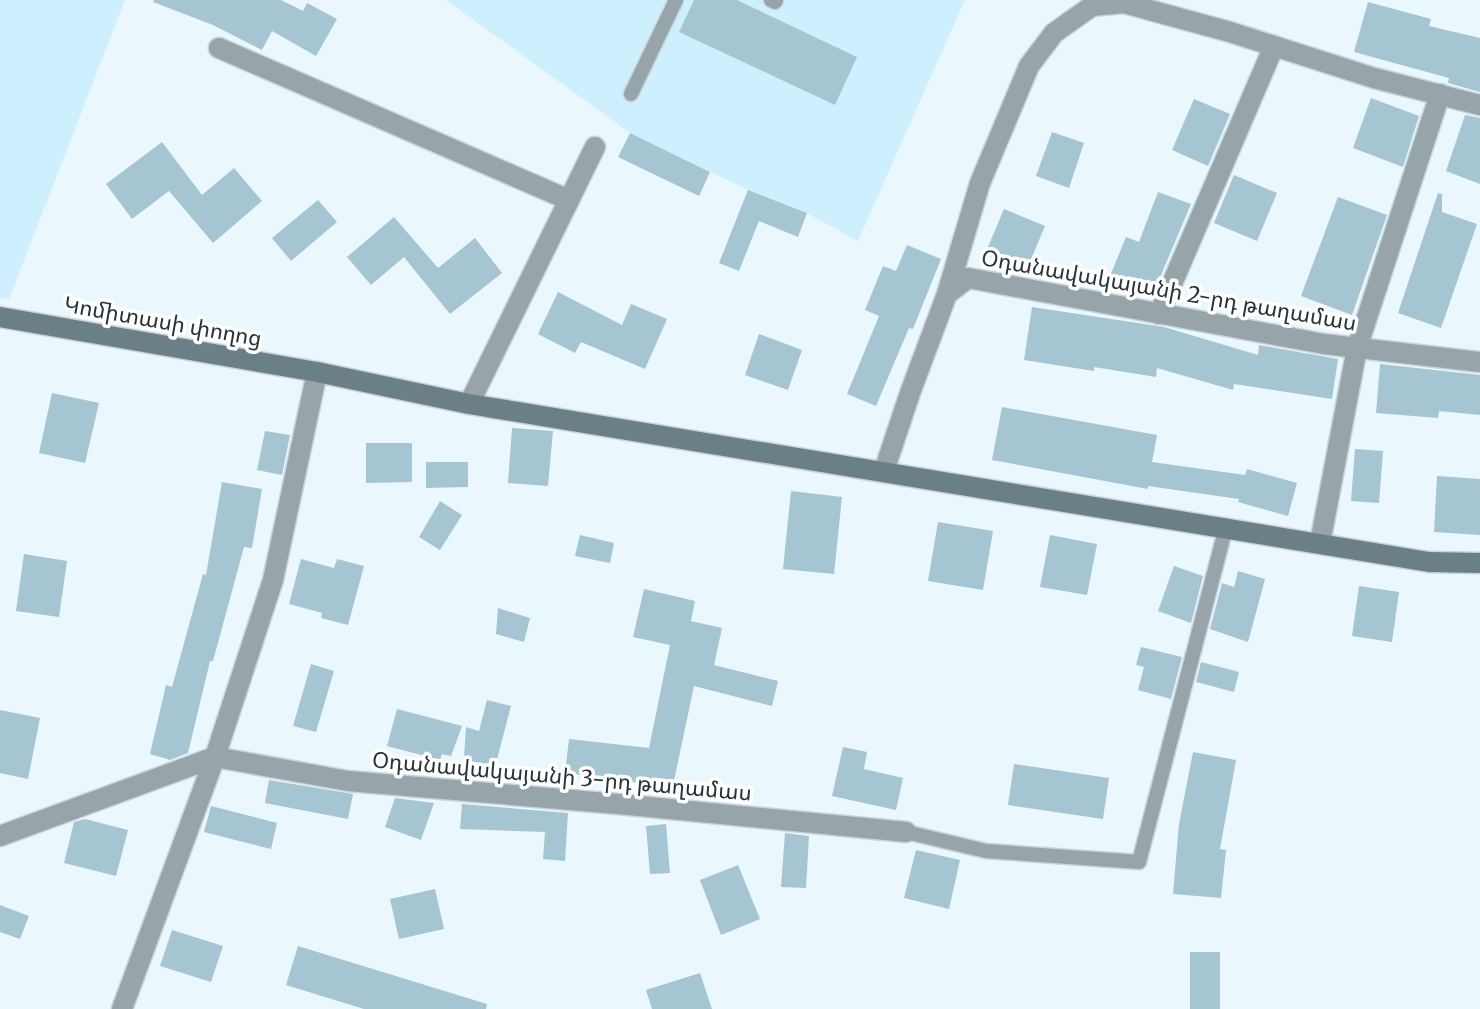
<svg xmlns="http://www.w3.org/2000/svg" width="1480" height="1009" font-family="Merriweather,'Noto Sans Armenian',serif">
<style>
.built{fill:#cef0fe}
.building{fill:#a5c5d2}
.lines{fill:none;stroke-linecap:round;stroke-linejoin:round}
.lane-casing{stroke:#c7d4d9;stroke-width:17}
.street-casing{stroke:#c7d4d9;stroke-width:23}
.secondary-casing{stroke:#c7d4d9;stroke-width:23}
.lane{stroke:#97a5ab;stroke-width:14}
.street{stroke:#97a5ab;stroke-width:20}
.secondary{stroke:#6b7f87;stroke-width:20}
.labels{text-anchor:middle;stroke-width:7;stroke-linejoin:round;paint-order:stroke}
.street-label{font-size:22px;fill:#263338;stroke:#fff}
</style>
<rect width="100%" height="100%" fill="#eaf7fc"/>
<g class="built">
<polygon points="0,0 125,0 9,299 0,298"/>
<polygon points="446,0 965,0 858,241 807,213 748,190 630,133"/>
</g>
<g class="building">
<polygon points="154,0 281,0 303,11 307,3 337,19 316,56 272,31 262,50 213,25 153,2"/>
<polygon points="694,0 737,0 857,57 835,105 679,32"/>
<polygon points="1368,2 1431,19 1429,26 1480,38 1480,92 1448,83 1449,78 1354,52"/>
<polygon points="1371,98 1419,116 1403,167 1353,148"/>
<polygon points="1194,99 1230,114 1208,166 1172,150"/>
<polygon points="1465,115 1480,118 1480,184 1446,171"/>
<polygon points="1052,132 1084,143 1069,188 1036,176"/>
<polygon points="630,133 710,172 699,196 618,157"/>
<polygon points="162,142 202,195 234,168 262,201 213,243 169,191 132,219 106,184"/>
<polygon points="1234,175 1277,193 1257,241 1214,223"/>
<polygon points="748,190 807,213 798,237 759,221 739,271 719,263"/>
<polygon points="1158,192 1191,204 1153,294 1110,276 1126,237 1139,242"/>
<polygon points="1438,193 1442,194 1442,212 1477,224 1441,328 1398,313"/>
<polygon points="1338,197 1387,215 1352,315 1301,296"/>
<polygon points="318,200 337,222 291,261 272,238"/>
<polygon points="1004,209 1045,226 1026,271 985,254"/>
<polygon points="394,217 438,268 475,238 502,273 450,314 404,257 371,285 347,257"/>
<polygon points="907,245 941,259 913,329 909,328 876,406 847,394 879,316 865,310 883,266 896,271"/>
<polygon points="558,292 622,325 631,304 667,319 645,369 581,342 575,353 538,334"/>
<polygon points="1032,307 1164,327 1258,355 1259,345 1338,359 1332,399 1234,384 1233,390 1157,368 1156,377 1094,367 1094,371 1024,360"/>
<polygon points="759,334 802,350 788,390 745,375"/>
<polygon points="1380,364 1480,375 1480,415 1439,411 1438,418 1376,413"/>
<polygon points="52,393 99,403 85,463 39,453"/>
<polygon points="1002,407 1157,435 1152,462 1245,475 1247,469 1297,483 1288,516 1238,502 1239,499 1148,486 1148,489 992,460"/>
<polygon points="512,428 553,431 548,486 508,483"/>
<polygon points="265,431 290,435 282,475 257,470"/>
<polygon points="366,443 412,443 412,482 366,483"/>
<polygon points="1355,449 1383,451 1379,503 1351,501"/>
<polygon points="426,462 468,462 468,487 426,488"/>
<polygon points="1437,476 1480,479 1480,535 1434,532"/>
<polygon points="222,482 262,489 252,548 244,547 213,661 210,661 188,753 170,760 150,754 166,685 172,687 203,574 206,575"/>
<polygon points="791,491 842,497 834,574 783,569"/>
<polygon points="440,501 462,515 440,550 419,537"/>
<polygon points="938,522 993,531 983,590 928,581"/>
<polygon points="580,535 614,543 610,563 575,556"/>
<polygon points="1050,535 1097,544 1087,595 1040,587"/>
<polygon points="24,554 67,561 59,617 16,611"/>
<polygon points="301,559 334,568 337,559 364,566 348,625 321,618 322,613 289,604"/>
<polygon points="1174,566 1203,576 1191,623 1158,611"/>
<polygon points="1238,571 1265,579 1248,642 1210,629 1222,583 1234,587"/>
<polygon points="1359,586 1399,592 1392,642 1352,636"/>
<polygon points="644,589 695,601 691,621 722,628 714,665 778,681 772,706 694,686 672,790 623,780 565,773 569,739 649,748 670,645 633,637"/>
<polygon points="498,608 530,618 524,642 496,634"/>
<polygon points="1141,647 1182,657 1171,699 1138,690 1144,667 1136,665"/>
<polygon points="1201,662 1239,672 1234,692 1196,682"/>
<polygon points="311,664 334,671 316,732 293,726"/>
<polygon points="487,700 511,706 495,767 464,759 466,727 479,731"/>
<polygon points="397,709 462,726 451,756 442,754 440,760 387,746"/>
<polygon points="0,710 40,718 28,779 0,773"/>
<polygon points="843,747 867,752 864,769 903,778 896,810 832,796"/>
<polygon points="1193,752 1236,760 1220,849 1226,850 1221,898 1173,894 1179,824"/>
<polygon points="1014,764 1109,778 1103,819 1008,805"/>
<polygon points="269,780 353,794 348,819 265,803"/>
<polygon points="395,798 434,803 421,840 385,827"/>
<polygon points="462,804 568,813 565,861 543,859 545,832 460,829"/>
<polygon points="211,806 277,823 271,849 204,832"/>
<polygon points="85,819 128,830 116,876 64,863 74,822"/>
<polygon points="666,824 670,873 650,874 646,826"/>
<polygon points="785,833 809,836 806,888 781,887"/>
<polygon points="916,850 960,860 949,909 904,898"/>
<polygon points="738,865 760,919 721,935 700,880"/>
<polygon points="435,889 444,929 399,939 390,899"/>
<polygon points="0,905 29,916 20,939 0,932"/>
<polygon points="172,930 223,946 211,982 160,966"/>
<polygon points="298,946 487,1004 486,1009 364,1009 286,985"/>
<rect x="1190" y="952" width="30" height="57"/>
<polygon points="700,973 712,1009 652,1009 646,990"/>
</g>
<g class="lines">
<defs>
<g id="lane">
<polyline points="771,0 775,2 776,0"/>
<polyline points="631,94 676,0"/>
<polyline points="906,832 986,851 1139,862 1226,527"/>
</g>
<g id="street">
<polyline points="219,48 569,200"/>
<polyline points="947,294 980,183 1029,66 1054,33 1092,6 1124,3 1230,32 1374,78 1480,105"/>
<polyline points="1159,314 1274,46"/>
<polyline points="469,404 595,147"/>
<polyline points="884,471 910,393 947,294 968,278 1324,344 1480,362"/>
<polyline points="1320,543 1357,348 1440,94"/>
<polyline points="0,836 215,757 348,781 618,804 906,832"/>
<polyline points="122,1009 215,757 273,580 317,372"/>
</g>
<polyline id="secondary" points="0,317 317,372 469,404 1429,562 1480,563"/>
</defs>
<use href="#lane" class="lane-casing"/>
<use href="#street" class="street-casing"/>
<use href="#secondary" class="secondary-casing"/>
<use href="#lane" class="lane"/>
<use href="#street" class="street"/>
<use href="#secondary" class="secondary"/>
</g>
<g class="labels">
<g class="street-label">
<text transform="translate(1169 290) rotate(10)" y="8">Օդանավակայանի 2-րդ թաղամաս</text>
<text transform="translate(163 321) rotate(10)" y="8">Կոմիտասի փողոց</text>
<text transform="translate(562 776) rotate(5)" y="8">Օդանավակայանի 3-րդ թաղամաս</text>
</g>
</g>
</svg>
